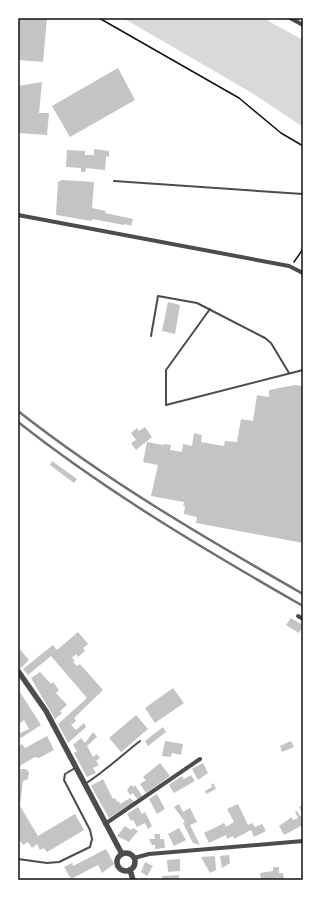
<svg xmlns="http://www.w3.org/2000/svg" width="321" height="898" font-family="'Space Grotesk',sans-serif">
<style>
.water{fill:#d9d9d9}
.building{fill:#c4c4c4}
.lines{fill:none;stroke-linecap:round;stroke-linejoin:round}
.path{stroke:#111;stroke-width:1.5}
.service{stroke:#4c4c4c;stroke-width:2}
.minor{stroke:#4c4c4c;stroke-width:4}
.tertiary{stroke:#4c4c4c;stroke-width:5.5}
.rail{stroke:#707070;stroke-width:2.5}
.neatline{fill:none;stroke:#111;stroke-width:1.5}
</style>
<rect width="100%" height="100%" fill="#fff"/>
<polygon class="water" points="123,18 263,18 303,40 303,127 252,93"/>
<g class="building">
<polygon points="18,18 47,18 43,62 18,60"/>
<polygon points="118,68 135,100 70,137 52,106"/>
<polygon points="42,82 39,113 49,113 47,135 18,133 18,86"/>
<polygon points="94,149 109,151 109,157 106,156 105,170 86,168 85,172 81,172 81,168 66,167 67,150 85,151 85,155 94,155"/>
<polygon points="62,180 94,182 92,208 106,211 105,213 133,219 131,226 125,224 124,225 92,219 92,221 56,215 58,182"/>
<polygon points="168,302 180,305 175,334 162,331"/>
<polygon points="295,385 303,386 303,543 196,523 197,517 184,514 185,506 183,506 184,502 151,496 158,465 143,462 147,442 163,445 162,448 164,444 171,445 170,450 182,452 183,444 192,446 194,433 202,435 201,442 224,446 225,441 237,442 241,419 253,421 257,395 269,397 269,390"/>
<polygon points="145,427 152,437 136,450 131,443 136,440 131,433 137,428 139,431"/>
<polygon points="52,461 77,479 74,483 50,465"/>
<polygon points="291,618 303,625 299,633 286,625"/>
<polygon points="78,632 88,644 83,648 85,651 78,657 76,654 72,658 75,661 73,662 77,666 80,664 103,690 74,718 76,721 71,725 76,730 84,723 86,727 68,743 58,724 87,698 51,656 28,675 23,669 53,645 57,650"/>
<polygon points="18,647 29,660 21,668 18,664"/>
<polygon points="40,672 51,684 53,682 59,690 56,693 67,705 60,711 62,713 55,719 31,678"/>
<polygon points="173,688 184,703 155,723 145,708"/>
<polygon points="18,689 41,725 21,738 18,734 29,729 24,720 18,725"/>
<polygon points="136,715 148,729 121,752 109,738"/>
<polygon points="163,727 166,732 148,746 145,741"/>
<polygon points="93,732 97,737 87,746 93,757 97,754 100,758 96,761 99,765 93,768 96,773 87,777 74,753 77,751 73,745 81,738 85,743"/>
<polygon points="47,736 54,750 39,758 35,757 21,765 20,769 26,769 29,772 28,779 23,781 20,806 38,836 75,814 84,830 47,852 44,848 40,850 37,844 32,848 28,842 23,845 18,838 18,758 20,757 18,746 22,744 25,748"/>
<polygon points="165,741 183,744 181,755 172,753 171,757 162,756"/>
<polygon points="291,741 294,747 282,752 280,746"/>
<polygon points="160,763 170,776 146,793 140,784 146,780 143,777"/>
<polygon points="203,763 208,773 198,780 192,769"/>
<polygon points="191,775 195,781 174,793 169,785 182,776 184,779"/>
<polygon points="103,779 113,799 115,798 117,802 119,801 120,804 130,798 134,802 109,818 91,786"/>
<polygon points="213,783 216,789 206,794 205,791 212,787 211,785"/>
<polygon points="131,785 133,787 135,785 142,796 137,799 133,793 130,795 127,790"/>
<polygon points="157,794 165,809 157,814 149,799"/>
<polygon points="179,804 183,812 190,808 197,822 190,825 200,845 193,843 183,823 185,822 174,807"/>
<polygon points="238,804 248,825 252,823 255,827 262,824 266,831 254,837 251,830 234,839 233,836 227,839 226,835 209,843 204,833 224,823 226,827 234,822 227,809"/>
<polygon points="303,805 303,825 284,835 279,826 292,817 293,820 298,818 295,812 297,811 300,816 303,815 299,807"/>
<polygon points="138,807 142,814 145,812 152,826 148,829 145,823 137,827 133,820 131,821 127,814"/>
<polygon points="125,826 131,830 133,828 138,831 129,842 117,836"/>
<polygon points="179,828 186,840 174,846 168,834"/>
<polygon points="154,834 160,834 160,839 164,839 165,848 155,849 155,845 152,845 149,839 155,839"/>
<polygon points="106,849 114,864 102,873 98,865 71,879 64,867 72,863 73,866"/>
<polygon points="229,855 230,863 222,868 220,856"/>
<polygon points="215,856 216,870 210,873 201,857"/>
<polygon points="180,859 180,871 168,872 167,860"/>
<polygon points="145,862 153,866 147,876 141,872"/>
<polygon points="273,867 279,867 279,873 283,873 284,880 261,880 260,873 273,871"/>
<polygon points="179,875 179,880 162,880 162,876"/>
</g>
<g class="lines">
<g class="path">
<polyline points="99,18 239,98 281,133 303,146"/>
<polyline points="294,262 303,249"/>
</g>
<g class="service">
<polyline points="114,181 303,194"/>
<polyline points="210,309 166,370 166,405 303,370"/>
<polyline points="151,336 158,296 197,303 265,338 271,343 289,373"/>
<path d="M85 784C104 772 122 755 140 741"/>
<polyline points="18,859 47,863 59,862 90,847 92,839 90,830 64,780 65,774 75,768"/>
</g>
<g class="minor">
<polyline points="290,18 303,25"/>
<polyline points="18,215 289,266 303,273"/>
<polyline points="298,616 303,619"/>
<polyline points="105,824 200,759"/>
<polyline points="134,858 149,854 303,841"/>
</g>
<g class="tertiary">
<polyline points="18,671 46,711 122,854"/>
<circle cx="126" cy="862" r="9"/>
<polyline points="130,870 133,880"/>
</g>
<g class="rail">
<path d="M18 411C107 481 205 538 303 594"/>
<path d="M18 422C107 492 205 550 303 606"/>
</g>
</g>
<rect width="321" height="898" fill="none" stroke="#ffffff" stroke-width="38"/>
<rect x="19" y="19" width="283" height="860" class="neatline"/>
</svg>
